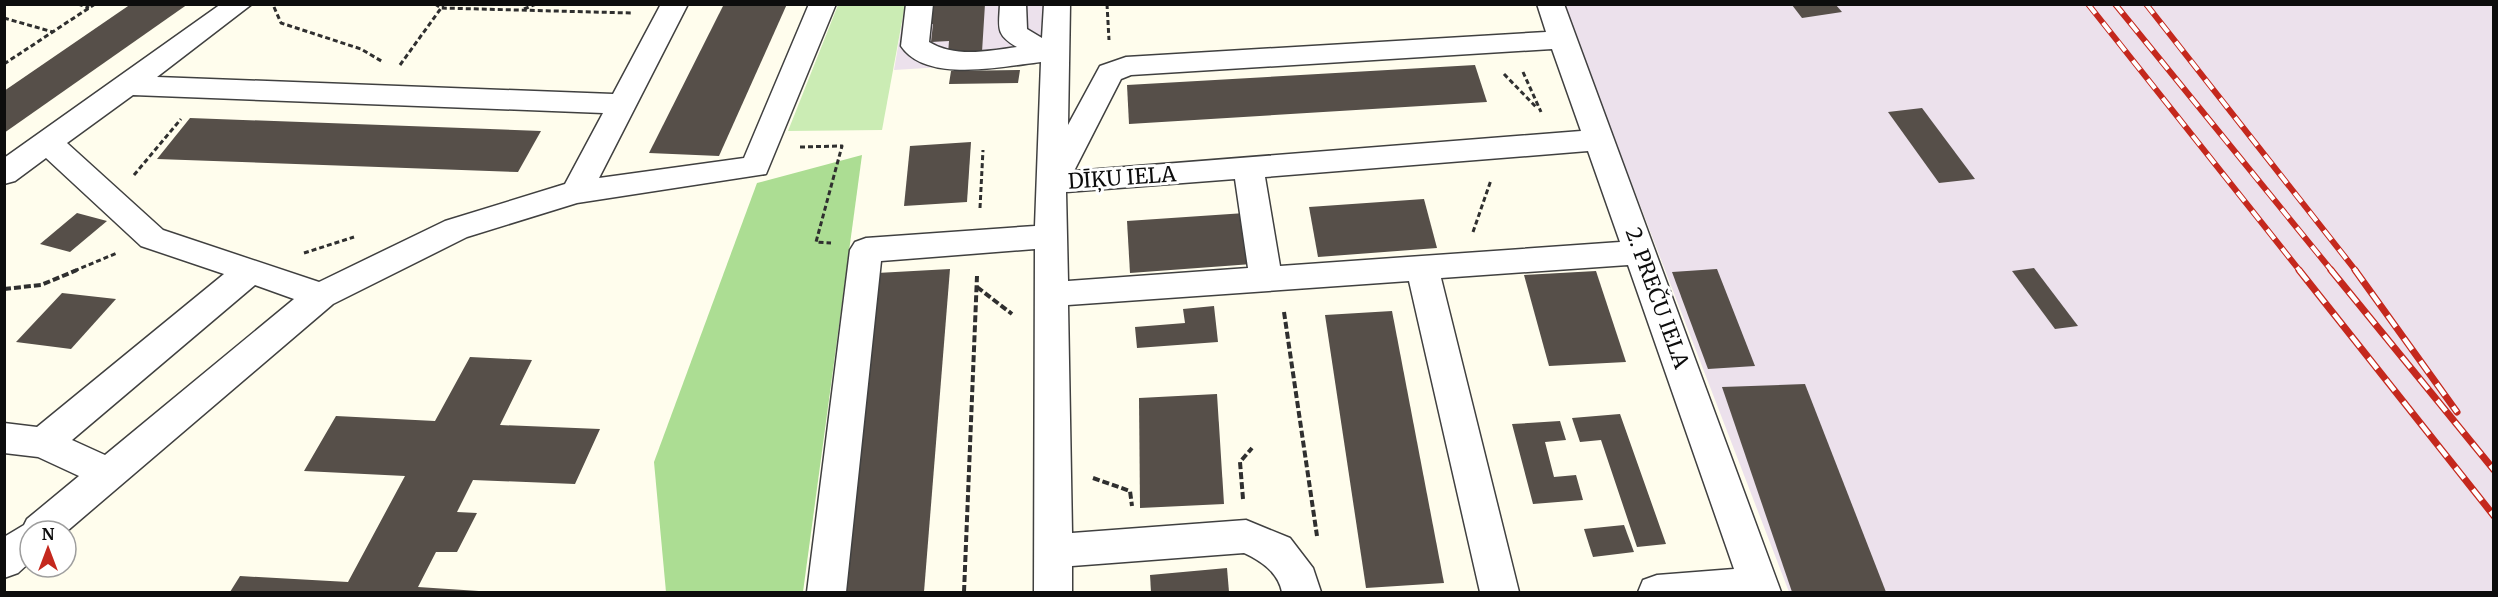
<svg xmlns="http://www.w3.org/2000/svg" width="2498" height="597" font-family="Merriweather,serif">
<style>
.industrial{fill:#ece1ec}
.green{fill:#cbecb4}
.forest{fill:#acdd93}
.building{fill:#564f49}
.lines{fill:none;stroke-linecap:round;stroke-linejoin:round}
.minor-casing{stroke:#404040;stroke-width:3}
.path-far1{stroke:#2f2f2f;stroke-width:3;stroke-dasharray:5 3;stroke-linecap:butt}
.path{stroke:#2f2f2f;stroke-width:4;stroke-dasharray:7 3;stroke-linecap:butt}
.minor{fill:#fff;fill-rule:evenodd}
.rail-far1-casing{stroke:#c4281d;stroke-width:6}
.rail-casing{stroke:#c4281d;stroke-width:7}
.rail-far1{stroke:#fff;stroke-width:4;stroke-dasharray:12;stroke-linecap:butt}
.rail{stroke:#fff;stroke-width:4.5;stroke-dasharray:14;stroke-linecap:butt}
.labels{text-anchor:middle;stroke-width:6;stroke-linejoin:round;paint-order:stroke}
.street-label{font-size:21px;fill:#0d0d0d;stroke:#fff}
</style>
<rect width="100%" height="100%" fill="#fffded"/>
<g class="industrial">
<polygon points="905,5 1043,5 1042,61 894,70"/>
<polygon points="1563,5 2493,5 2493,592 1789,592"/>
</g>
<polygon class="green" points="838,5 905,5 882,130 788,131"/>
<polygon class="forest" points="862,155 803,592 666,592 654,462 757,183"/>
<g class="building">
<polygon points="131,4 188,4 4,133 4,91"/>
<polygon points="724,4 787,4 719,156 649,153"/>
<polygon points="929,4 985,4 982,52 948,54 949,41 931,42 933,24 927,24"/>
<polygon points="1792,5 1836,5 1842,12 1802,18"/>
<polygon points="1475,65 1487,102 1129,124 1127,85"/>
<polygon points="1020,70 1018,83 949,84 951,71"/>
<polygon points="1922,108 1975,179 1939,183 1888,112"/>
<polygon points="190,118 541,131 518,172 157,159"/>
<polygon points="971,142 967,202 904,206 910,146"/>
<polygon points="1424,199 1437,248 1318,257 1309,207"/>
<polygon points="77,213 107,221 70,252 40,244"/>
<polygon points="1245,213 1252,264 1130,273 1127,221"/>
<polygon points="2034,268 2078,326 2055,329 2012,271"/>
<polygon points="950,269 924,592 841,592 877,273"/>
<polygon points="1717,269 1755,366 1708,369 1672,272"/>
<polygon points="1596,271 1626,362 1549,366 1524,275"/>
<polygon points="62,293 116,299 71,349 16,342"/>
<polygon points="1214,306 1218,342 1137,348 1135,327 1185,323 1183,309"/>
<polygon points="1392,311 1444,583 1366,588 1325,315"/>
<polygon points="470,357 532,360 500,425 600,429 575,484 473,480 457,512 477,513 457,552 436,552 418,587 494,592 230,592 240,576 348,582 405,476 304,471 336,416 435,421"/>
<polygon points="1805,384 1886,592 1792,592 1722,387"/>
<polygon points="1217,394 1224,504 1140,508 1139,398"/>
<polygon points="1620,414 1666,544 1637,547 1601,440 1580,442 1572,418"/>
<polygon points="1560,421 1566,440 1545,442 1554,477 1576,475 1583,500 1533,504 1512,424"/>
<polygon points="1624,525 1634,552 1593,557 1584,529"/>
<polygon points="1227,568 1229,592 1151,592 1150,575"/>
</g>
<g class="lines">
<defs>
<g id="minor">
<path d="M221 4H252L157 77 613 94 661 4H688L599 178 744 158 809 4H836L766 174 577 203 467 237 333 304 66 532 30 531V562L18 573 4 578V537L24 525 27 519 79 476 38 457 4 453V423L37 427 224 274 141 246 46 158 15 181 4 184V158ZM133 95 603 113 565 184 445 221 319 282 163 230 67 143ZM255 285 294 299 105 455 72 440Z"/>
<path d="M906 4H933L929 42C955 58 988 51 1017 47 995 34 999 28 1000 4H1026L1027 29 1042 38 1044 4H1070L1068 125 1100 66 1126 57 1546 32 1537 4H1564L1781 592H1638L1643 580 1657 575 1734 569 1628 265 1441 278 1519 592H1480L1409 281 1068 305 1072 533 1246 520 1290 538 1313 568 1321 592H1282C1278 572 1261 561 1244 553L1072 566V592H1034L1035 249 881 261 846 592H807L850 250 855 242 866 238 1035 226 1041 62C1004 66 926 84 901 46ZM1552 49 1581 131 1074 171 1121 79 1131 75ZM1588 151 1620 242 1280 266 1265 177ZM1235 179 1248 268 1068 281 1066 192Z"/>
</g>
</defs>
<use href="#minor" class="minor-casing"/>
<g class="path-far1">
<polyline points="78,4 89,8"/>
<polyline points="435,4 441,8 631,13"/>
<polyline points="1107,4 1109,40"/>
<polyline points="274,7 281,23 361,49 383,62"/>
<polyline points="524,9 536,4"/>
<polyline points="4,18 53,32"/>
<polyline points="4,64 95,4"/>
<polyline points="400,65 444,4"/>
<polyline points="1523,72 1541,112"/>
<polyline points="1504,74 1536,107"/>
<polyline points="800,147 842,146 816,242 831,243"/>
<polyline points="134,175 181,119"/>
<polyline points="980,208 983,150"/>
<polyline points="1473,232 1491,180"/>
<polyline points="304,253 354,237"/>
<polyline points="74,271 117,253"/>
</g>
<g class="path">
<polyline points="977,287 1012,314"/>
<polyline points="4,289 41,285 77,270"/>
<polyline points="1284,312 1317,536"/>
<polyline points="1093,478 1130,491 1132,506"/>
<polyline points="1243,499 1240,462 1252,448"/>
<polyline points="964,592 977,276"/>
</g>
<use href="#minor" class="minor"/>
<defs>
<g id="rail-far1">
<polyline points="2088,4 2300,271"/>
<polyline points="2115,4 2332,271"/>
<polyline points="2146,4 2356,271"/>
</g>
<g id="rail">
<polyline points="2299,270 2494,516"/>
<polyline points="2331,270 2494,470"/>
<polyline points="2355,270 2457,412"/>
</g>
</defs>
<use href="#rail-far1" class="rail-far1-casing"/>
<use href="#rail" class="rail-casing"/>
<use href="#rail-far1" class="rail-far1"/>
<use href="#rail" class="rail"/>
</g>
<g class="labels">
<g class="street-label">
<text transform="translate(1122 178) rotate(-4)" y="7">DĪĶU IELA</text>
<text transform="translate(1657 298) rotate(70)" y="7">2. PREČU IELA</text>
</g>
</g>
<rect width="2498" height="597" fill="none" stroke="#0d0d0d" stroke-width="12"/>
<g transform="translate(48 549)"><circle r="28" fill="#ffffff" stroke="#9e9e9e" stroke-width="1.5"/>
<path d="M0-4.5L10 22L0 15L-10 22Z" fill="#c4281d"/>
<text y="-9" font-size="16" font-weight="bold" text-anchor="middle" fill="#0d0d0d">N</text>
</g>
</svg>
